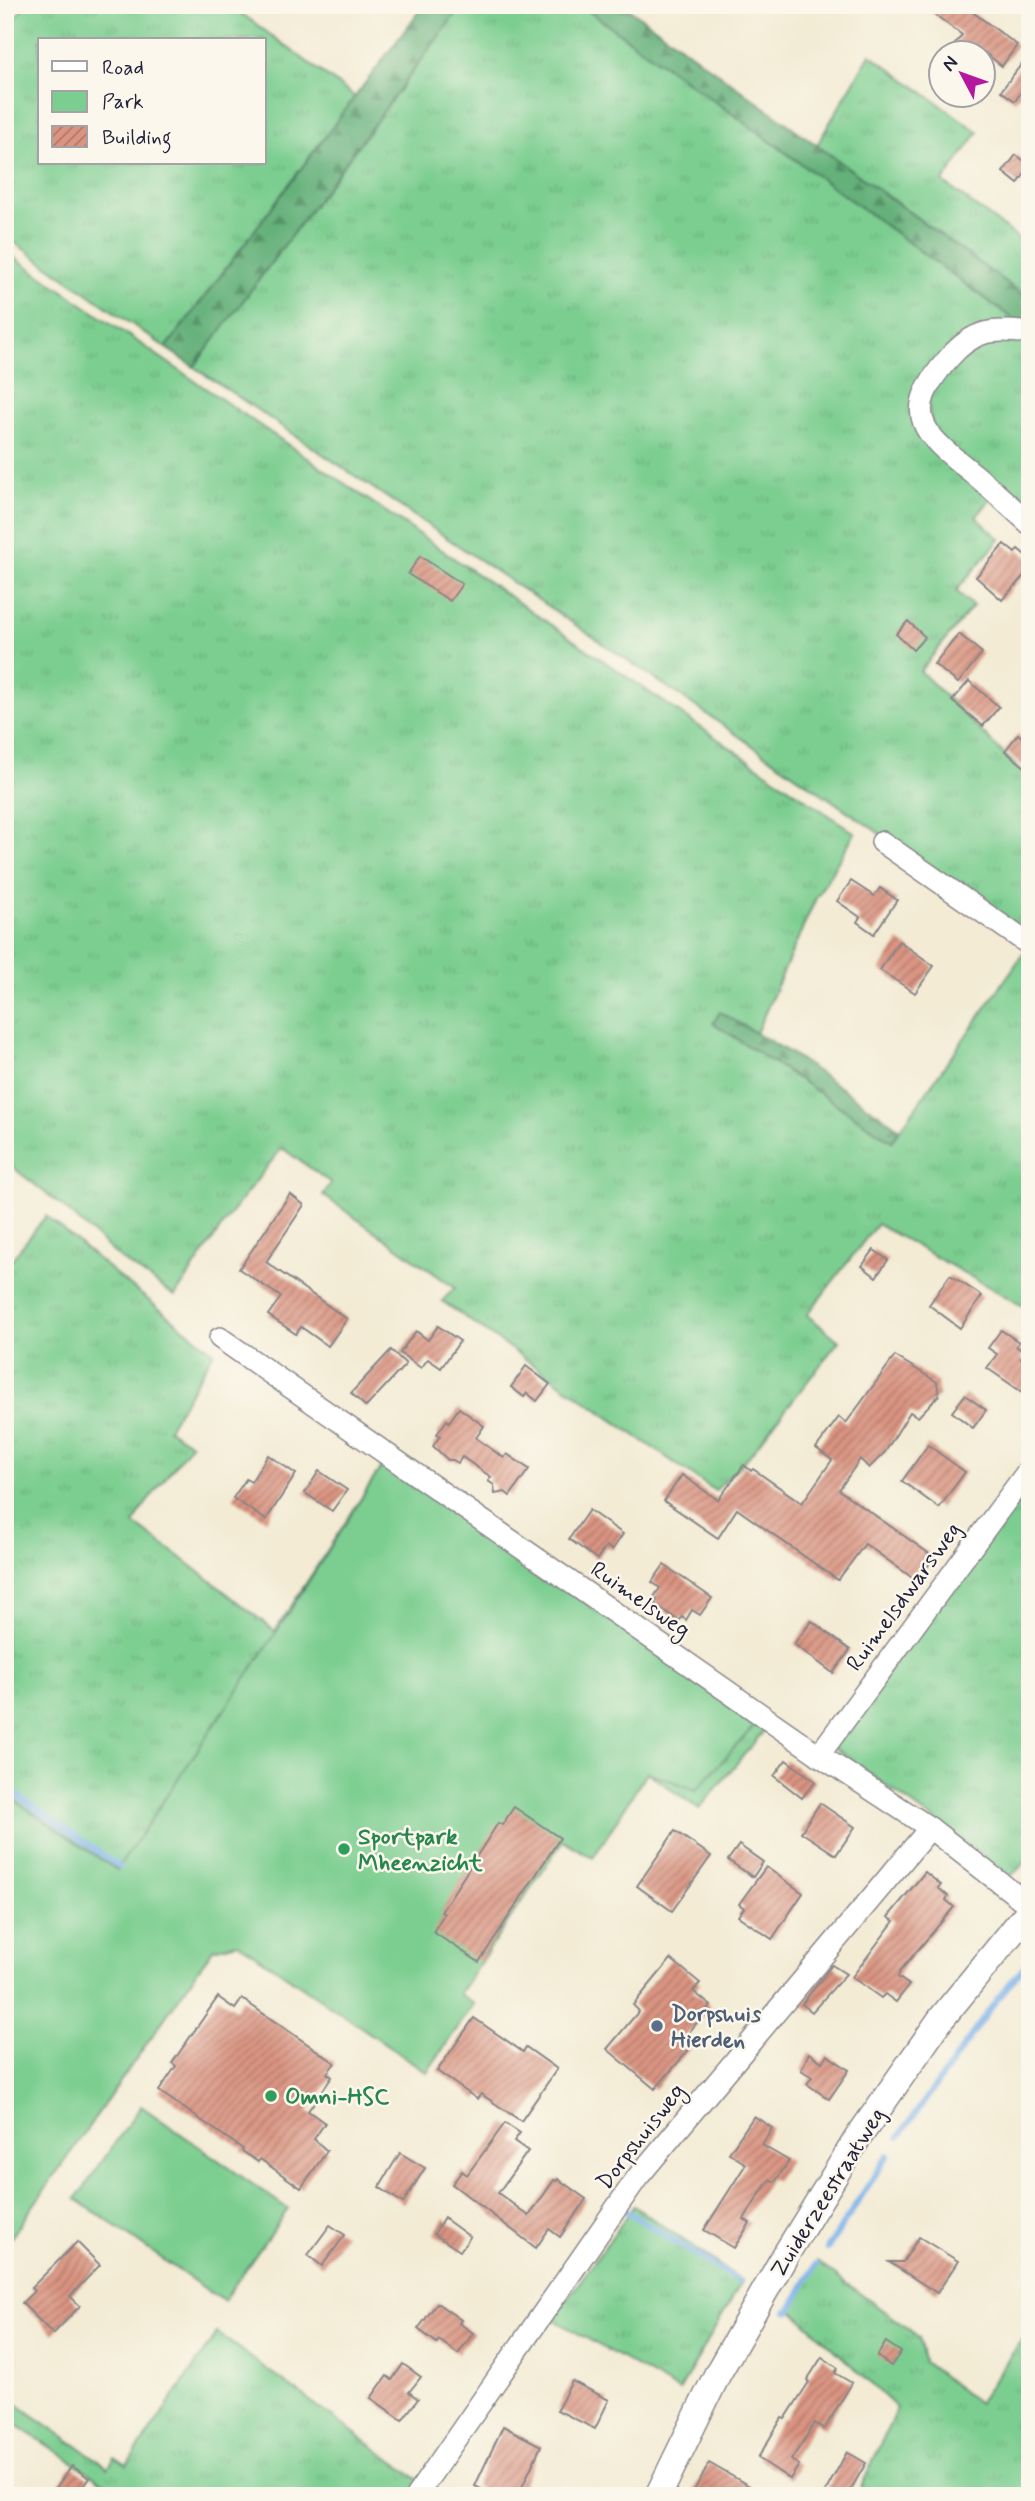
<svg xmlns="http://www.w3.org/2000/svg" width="1035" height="2501" font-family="Mynerve,sans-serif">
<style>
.grass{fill:url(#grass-tufts);stroke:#4f7866;stroke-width:2;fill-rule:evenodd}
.forest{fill:url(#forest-firs);stroke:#446a5a;stroke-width:2}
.park{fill:#7cce90;stroke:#4f7866;stroke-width:2}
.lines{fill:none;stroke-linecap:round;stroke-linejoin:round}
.stream{stroke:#7cb1ea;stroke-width:6}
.building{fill:url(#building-hatch)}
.minor-casing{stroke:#8a8688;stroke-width:24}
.major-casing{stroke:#8a8688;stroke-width:29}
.minor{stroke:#fff;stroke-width:21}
.major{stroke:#fff;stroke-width:26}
.leisure-dot{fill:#2e9e5b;stroke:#fbf7ec;stroke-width:2.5}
.service-dot{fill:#5c6f8a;stroke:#fbf7ec;stroke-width:2.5}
.labels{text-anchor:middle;stroke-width:5;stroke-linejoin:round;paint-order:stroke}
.street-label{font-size:23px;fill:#22223b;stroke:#fbf7ec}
.leisure-label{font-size:23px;font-weight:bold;fill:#27864d;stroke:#fbf7ec;text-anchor:start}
.service-label{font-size:23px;font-weight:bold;fill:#4e5e75;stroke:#fbf7ec;text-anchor:start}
</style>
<defs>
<pattern id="grass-tufts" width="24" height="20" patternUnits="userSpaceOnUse" patternTransform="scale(1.75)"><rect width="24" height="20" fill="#7cce90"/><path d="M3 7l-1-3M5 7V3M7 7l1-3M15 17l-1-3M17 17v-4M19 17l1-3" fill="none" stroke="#6bb17d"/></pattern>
<pattern id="forest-firs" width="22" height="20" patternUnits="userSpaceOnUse" patternTransform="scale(1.75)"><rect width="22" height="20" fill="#65b17a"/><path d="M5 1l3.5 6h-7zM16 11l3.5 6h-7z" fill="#539065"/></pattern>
<pattern id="building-hatch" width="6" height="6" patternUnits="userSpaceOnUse" patternTransform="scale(1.75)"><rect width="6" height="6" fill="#da9481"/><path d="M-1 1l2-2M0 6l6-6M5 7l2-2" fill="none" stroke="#b0786b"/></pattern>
</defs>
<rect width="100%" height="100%" fill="#fbf7ec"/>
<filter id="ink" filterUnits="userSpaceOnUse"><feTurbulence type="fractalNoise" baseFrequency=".0143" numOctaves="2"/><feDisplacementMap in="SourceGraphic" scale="14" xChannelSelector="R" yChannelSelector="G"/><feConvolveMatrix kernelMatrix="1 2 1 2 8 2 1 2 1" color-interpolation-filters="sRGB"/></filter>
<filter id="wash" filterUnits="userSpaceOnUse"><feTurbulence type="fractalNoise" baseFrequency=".00686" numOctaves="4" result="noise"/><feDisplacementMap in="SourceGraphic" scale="28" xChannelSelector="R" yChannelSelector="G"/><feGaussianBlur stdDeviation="1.57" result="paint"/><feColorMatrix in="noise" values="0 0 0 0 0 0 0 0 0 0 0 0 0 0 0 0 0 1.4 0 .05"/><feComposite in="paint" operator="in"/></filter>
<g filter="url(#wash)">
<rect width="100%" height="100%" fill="#f3ebd4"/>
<g class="grass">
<path d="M25 5H230L355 97 166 348 5 236V32ZM40 40H264V163H40Z"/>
<polygon points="462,5 580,5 748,125 1024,327 977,329 916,411 993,496 976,517 1000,539 956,591 973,606 920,671 1030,780 1030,937 679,695 194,367"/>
<polygon points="870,54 978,132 943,182 1030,247 1030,300 817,145"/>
<polygon points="5,251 855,833 816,898 756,1033 720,1013 714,1023 892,1141 1026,950 1030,952 1030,1310 877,1224 807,1315 839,1341 749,1456 715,1491 442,1301 455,1288 323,1195 331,1183 282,1148 231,1213 175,1296 121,1259 62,1206 5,1161"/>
<polygon points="981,338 1030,338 1030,517 932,431 928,400 932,389"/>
<polygon points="46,1216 119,1277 214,1352 168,1429 191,1444 142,1509 134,1524 179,1556 275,1631 382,1466 767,1727 699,1809 647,1772 117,1870 5,1794 5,1268"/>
<polygon points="1014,1502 1030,1512 1030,1858 1011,1876 833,1747"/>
<polygon points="634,2206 742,2281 679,2391 553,2319"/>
<polygon points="817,2262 919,2337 924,2362 978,2403 1030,2328 1030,2496 857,2496 897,2408 790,2308"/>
<polygon points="217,2333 420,2481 410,2496 124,2496 5,2417 5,2396 108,2467 115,2457 127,2465"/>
</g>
<g class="forest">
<polygon points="424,5 462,5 194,367 166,348"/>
<polygon points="580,5 624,5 1030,300 1030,328 1024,327 748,125"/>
<polygon points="720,1012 792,1054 900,1129 892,1141 713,1023"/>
</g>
<g class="park">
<polygon points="382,1466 585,1603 757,1723 696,1790 647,1772 593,1858 563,1840 459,1994 474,2004 427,2072 238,1943 213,1949 5,2246 5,1794 117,1870 270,1642"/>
<polygon points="141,2106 288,2209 223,2301 76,2199"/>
</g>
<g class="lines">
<g class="stream">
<polyline points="5,1787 120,1867"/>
<polyline points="899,2137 998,1998 1030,1959"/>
<polyline points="626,2211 738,2281"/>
<polyline points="827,2249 888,2155"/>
<polyline points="786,2311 789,2312 816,2265"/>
</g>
</g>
<g id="blocks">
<g class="building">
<polygon points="922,5 963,5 1017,45 1002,66 984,52 949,52 962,35"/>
<polygon points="1030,53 1030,97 1022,91 1015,101 1001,91"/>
<polygon points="1016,155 1030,165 1018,184 1003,172"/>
<polygon points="1004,544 1015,553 1018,549 1030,559 1030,569 1002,600 976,577"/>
<polygon points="420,556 462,584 450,601 408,574"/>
<polygon points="908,621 925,637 913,650 896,634"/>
<polygon points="959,634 982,653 958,683 934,664"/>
<polygon points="969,681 999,707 983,726 952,701"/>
<polygon points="1018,734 1030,744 1030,771 1005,751"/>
<polygon points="851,881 874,896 880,888 897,900 874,934 857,922 860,917 837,901"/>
<polygon points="899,941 934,966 915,993 880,970"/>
<polygon points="290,1194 304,1205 266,1262 347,1319 328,1346 301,1327 296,1334 268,1315 281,1297 239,1269"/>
<polygon points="874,1250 888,1260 876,1277 862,1266"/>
<polygon points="950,1275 982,1296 960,1328 929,1305"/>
<polygon points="438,1326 460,1341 441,1368 428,1359 421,1368 400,1353 416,1331 428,1340"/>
<polygon points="1001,1330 1019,1342 1016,1346 1025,1353 1021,1358 1030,1364 1030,1380 1022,1392 987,1368 997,1354 988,1348"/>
<polygon points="391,1350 406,1364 366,1407 351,1393"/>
<polygon points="895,1356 937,1382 939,1395 918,1417 910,1412 885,1452 869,1468 860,1459 839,1490 934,1557 917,1581 865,1544 838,1580 737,1509 718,1538 664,1501 682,1475 718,1500 744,1465 751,1471 753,1469 802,1503 832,1460 816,1448 839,1417 846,1423"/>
<polygon points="526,1366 550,1384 537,1401 527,1393 524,1397 511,1387"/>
<polygon points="965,1395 986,1410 973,1428 952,1412"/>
<polygon points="459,1408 484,1426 476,1438 504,1458 507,1454 529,1469 510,1496 505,1492 495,1494 494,1485 488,1481 491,1477 462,1457 458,1463 453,1460 448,1460 433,1446 440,1436 437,1434 447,1420 449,1422"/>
<polygon points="928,1445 965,1472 939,1508 902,1481"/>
<polygon points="268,1455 296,1474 266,1520 233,1498 246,1479 251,1482"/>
<polygon points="319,1471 347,1490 332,1511 305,1493"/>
<polygon points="589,1510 623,1534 612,1550 606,1546 597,1559 569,1539"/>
<polygon points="664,1565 712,1598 700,1615 692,1610 686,1620 682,1617 679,1621 655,1604 657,1600 653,1598 660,1588 652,1582"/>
<polygon points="812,1621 850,1650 833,1673 794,1644"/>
<polygon points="786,1760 815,1781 802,1798 774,1776"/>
<polygon points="820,1803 855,1827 836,1855 801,1832"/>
<polygon points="514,1807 560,1838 479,1962 433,1932 444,1914 441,1912 498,1823 502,1825"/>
<polygon points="675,1831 711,1856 672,1911 637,1886"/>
<polygon points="739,1845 763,1862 753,1877 728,1860"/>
<polygon points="766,1867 803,1893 772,1939 738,1916 744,1908 739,1904"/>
<polygon points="925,1872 941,1885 938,1888 948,1896 946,1900 954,1907 900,1971 898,1977 909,1985 896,2002 885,1994 881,1998 852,1977 894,1921 888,1917"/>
<polygon points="671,1959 700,1983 693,1991 711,2006 685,2037 694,2044 655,2089 607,2049 639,2011 633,2005"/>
<polygon points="832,1965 846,1974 812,2012 802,2004"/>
<polygon points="218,1997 235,2009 242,1999 335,2063 327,2073 332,2077 308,2111 325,2123 314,2139 327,2151 301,2188 260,2159 258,2162 242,2151 243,2149 159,2091 176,2066 172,2063"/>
<polygon points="474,2018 523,2052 526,2047 557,2069 521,2121 481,2094 477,2099 437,2071"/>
<polygon points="809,2053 822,2062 827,2055 849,2070 829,2099 807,2084 812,2077 801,2070"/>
<polygon points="754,2116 772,2128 762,2145 789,2161 775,2182 770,2179 758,2197 744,2219 750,2223 734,2248 704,2230 746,2164 729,2153"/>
<polygon points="505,2123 520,2133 514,2141 528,2151 498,2193 529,2216 554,2180 557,2181 558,2179 586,2199 560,2237 549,2229 536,2248 452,2184 462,2171 467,2175"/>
<polygon points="400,2153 425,2168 403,2203 379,2187"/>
<polygon points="444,2218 470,2237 460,2251 434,2234"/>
<polygon points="330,2225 345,2235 322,2266 308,2255"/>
<polygon points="919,2237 958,2261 937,2293 889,2262 903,2262"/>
<polygon points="77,2242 100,2265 70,2296 80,2306 53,2334 22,2303 34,2291 31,2288"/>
<polygon points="437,2303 461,2320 459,2323 473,2333 458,2354 439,2340 437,2343 418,2329"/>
<polygon points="886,2342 901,2352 891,2366 877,2356"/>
<polygon points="822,2357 838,2368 835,2373 852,2383 824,2429 815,2423 791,2460 799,2465 790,2479 758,2458 782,2418 785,2419 809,2382 807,2380"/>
<polygon points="403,2364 421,2377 409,2392 418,2399 402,2420 371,2398 387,2376 392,2380"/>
<polygon points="572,2381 609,2400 595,2429 557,2410"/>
<polygon points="503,2426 541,2446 518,2496 494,2496 475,2486"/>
<polygon points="847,2452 866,2463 847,2496 823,2496"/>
<polygon points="709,2463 767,2496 691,2496"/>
<polygon points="72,2466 89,2478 76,2496 50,2496"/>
</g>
</g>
</g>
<g filter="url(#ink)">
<use href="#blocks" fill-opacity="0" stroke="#8a8688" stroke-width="2"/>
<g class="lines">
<defs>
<g id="minor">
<path d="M1030 333C993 328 974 329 948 359 898 416 925 435 974 474 993 490 1011 507 1030 524"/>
<polyline points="882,842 1030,945"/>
<polyline points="220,1338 819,1755 930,1828 1030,1906"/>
<polyline points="819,1755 1030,1468"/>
<polyline points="416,2496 637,2178 930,1828"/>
</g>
<polyline id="major" points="658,2496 718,2373 786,2254 857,2139 941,2019 1030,1910"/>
</defs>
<use href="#minor" class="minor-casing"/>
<use href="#major" class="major-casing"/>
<use href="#minor" class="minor"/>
<use href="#major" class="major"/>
</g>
</g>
<g class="leisure-dot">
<circle cx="344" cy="1849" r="7"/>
<circle cx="271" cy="2096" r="7"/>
</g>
<circle class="service-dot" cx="657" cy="2026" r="7"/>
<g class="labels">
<g class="street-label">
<text transform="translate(903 1596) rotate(-54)" y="8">Ruimelsdwarsweg</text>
<text transform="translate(641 1599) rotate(35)" y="8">Ruimelsweg</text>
<text transform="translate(640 2136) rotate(-52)" y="8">Dorpshuisweg</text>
<text transform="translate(827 2192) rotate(-58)" y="8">Zuiderzeestraatweg</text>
</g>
<g class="leisure-label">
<text x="358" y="1844">Sportpark<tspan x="358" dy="26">Mheenzicht</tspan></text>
<text x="285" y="2104">Omni-HSC</text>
</g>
<g class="service-label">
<text x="671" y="2021">Dorpshuis<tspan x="671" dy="26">Hierden</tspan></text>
</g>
</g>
<rect width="1035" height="2501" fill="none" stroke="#fbf7ec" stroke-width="28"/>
<rect x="38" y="38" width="228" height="126" fill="#fbf7ec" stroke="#a4a2a5" stroke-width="2"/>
<rect x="52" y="61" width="35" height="10" fill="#ffffff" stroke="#a4a2a5" stroke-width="2"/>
<text x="102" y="74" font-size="21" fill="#22223b">Road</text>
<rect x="52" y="91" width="35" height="21" fill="#7cce90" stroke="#a4a2a5" stroke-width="2"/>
<text x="102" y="108" font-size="21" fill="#22223b">Park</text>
<rect x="52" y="126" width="35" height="21" fill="url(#building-hatch)" stroke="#a4a2a5" stroke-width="2"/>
<text x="102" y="144" font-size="21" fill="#22223b">Building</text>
<g transform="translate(962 74) rotate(311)"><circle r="33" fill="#fbf7ec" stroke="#a4a2a5" stroke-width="2"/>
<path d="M0-5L12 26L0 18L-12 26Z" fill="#b5179e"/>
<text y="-10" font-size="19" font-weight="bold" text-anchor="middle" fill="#22223b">N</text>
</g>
</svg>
